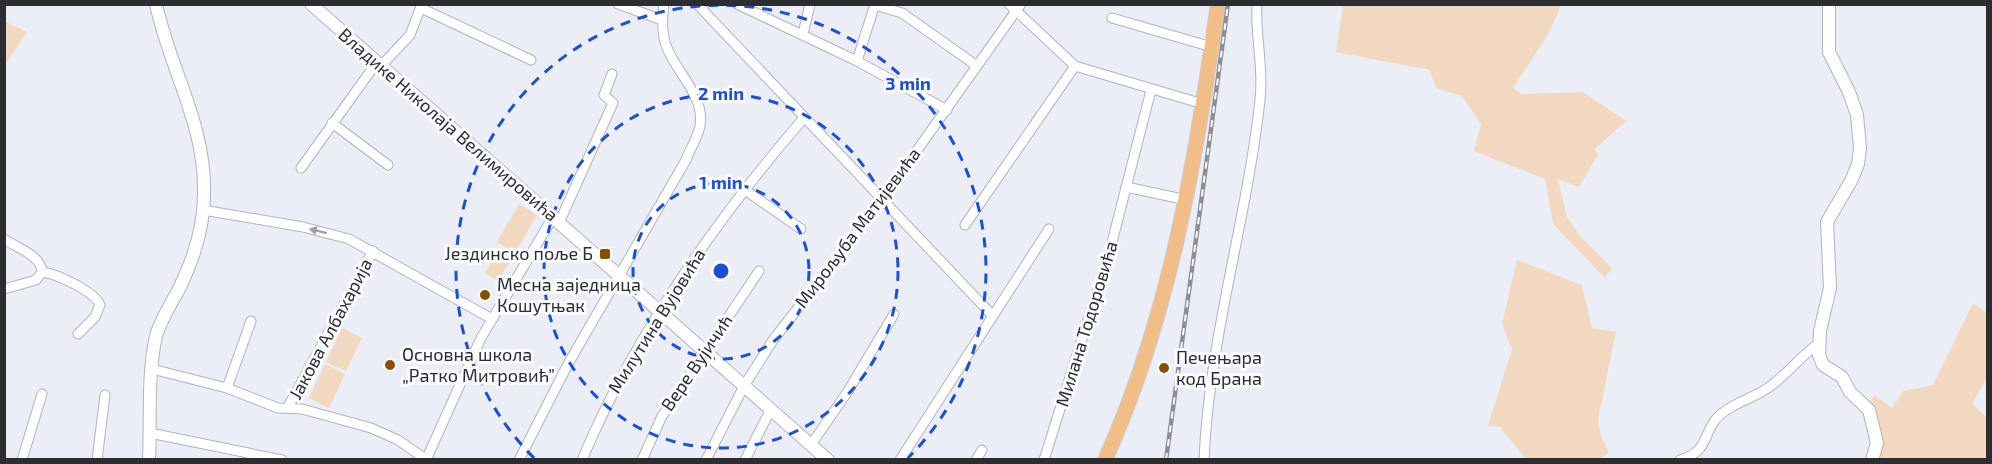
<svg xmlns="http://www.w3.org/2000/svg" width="1992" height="464" font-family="'Exo 2',sans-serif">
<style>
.green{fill:#f2d8c1}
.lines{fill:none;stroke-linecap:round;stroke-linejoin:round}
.street-casing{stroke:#b1b4bb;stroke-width:11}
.secondary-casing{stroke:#b1b4bb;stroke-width:14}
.primary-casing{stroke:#cccdcd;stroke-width:16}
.street{stroke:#fff;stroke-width:9}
.secondary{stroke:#fff;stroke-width:12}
.primary{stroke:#f0be86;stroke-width:14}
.rail-casing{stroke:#8c8e94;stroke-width:4.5}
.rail{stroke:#fafcff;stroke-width:2;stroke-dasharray:7;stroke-linecap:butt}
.oneway{fill:#a0a0a2}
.ring{fill:none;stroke:#1d4ed8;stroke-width:3;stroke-dasharray:10 8}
.poi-dot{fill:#884f02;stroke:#fafcff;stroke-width:2}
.labels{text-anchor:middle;stroke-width:6;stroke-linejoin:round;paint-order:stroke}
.street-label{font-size:18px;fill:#2c2d30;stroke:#fafcff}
.poi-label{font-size:18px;fill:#2c2d30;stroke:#fafcff;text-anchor:start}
.centre{fill:#1d4ed8;stroke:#fafcff;stroke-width:3}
.ring-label{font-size:18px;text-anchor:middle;font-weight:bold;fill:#1d4ed8;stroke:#fafcff;stroke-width:6;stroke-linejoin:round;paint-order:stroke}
</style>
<rect width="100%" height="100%" fill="#ebeef6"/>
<g class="green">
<polygon points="1343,5 1561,5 1549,33 1513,88 1521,94 1583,92 1626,121 1595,149 1598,155 1579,187 1558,179 1567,217 1580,236 1612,268 1605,278 1553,224 1545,179 1474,151 1481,124 1462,96 1436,88 1430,70 1336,52"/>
<polygon points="4,21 27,32 5,65 4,64"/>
<polygon points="519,204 537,215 515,253 497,242"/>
<polygon points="500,248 513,256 498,281 485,273"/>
<polygon points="1517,260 1582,285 1592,328 1616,332 1598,420 1601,436 1609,453 1600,459 1526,459 1500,427 1488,426 1512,349 1502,324"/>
<polygon points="1973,303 1987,313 1987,377 1972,404 1987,418 1987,459 1876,459 1869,404 1874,395 1892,408 1903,391 1933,385"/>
<polygon points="342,328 362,338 346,371 326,362"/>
<polygon points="325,364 345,374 329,408 309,398"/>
</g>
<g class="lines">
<defs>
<g id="street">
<polyline points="618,4 662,20"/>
<polyline points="697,4 992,315"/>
<polyline points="737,4 857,61 875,4"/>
<polyline points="875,5 902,13 977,66"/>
<polyline points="421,8 531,60"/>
<polyline points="1112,18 1212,47"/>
<polyline points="803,34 810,4"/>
<polyline points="857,61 947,110"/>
<polyline points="381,66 410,35 422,4"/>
<polyline points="1075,66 1203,104"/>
<polyline points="332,123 388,165"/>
<polyline points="301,168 377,62"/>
<polyline points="1126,187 1187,200"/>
<polyline points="745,190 801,229"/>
<polyline points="203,210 303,227 349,239 492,319"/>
<polyline points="559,223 613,103 604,95 612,74"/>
<polyline points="965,225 1075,66 1009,4"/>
<path d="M4 239C17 248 41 255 42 272"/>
<path d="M4 289 36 280 42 272C57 274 94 291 100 305L95 317 78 334"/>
<polyline points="152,369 227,388 278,408 302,409 371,428 398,440 427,460"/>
<polyline points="227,388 251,321"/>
<polyline points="288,407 373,251"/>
<polyline points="150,433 282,460"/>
<polyline points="811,445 848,391 894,314"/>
<polyline points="22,460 42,394"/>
<polyline points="97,460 105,395"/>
<polyline points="426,460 481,338 553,217"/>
<path d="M519 460 568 364 686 160C690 149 698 137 700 126 705 97 678 74 668 50 661 36 662 19 664 4"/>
<path d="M582 460C634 336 716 220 803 119"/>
<polyline points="642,460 662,416 759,271"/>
<polyline points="706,460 744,386 773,340 876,208 1021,4"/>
<polyline points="745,460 771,409"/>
<polyline points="900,460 1049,229"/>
<polyline points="976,460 982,450"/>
<polyline points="1044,460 1110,250 1151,90"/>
<path d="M1204 460C1209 338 1247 220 1260 100 1264 67 1255 37 1257 4"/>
<path d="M1680 460C1708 452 1703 435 1716 419 1730 403 1756 398 1772 385 1789 372 1801 356 1818 344"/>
</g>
<g id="secondary">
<polyline points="311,4 828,460"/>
<polyline points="1829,4 1829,52 1849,92 1857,115 1860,148 1858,164 1851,181 1827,222 1830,288 1820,331 1819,355 1823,365 1842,377 1850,392 1869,410 1877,443 1872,460"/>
<path d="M149 460C151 420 147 375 156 336 161 320 170 305 178 291 193 261 204 228 204 194 206 125 170 70 156 4"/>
</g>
<path id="primary" d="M1105 460C1171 314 1195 161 1218 4"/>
</defs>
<use href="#street" class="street-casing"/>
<use href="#secondary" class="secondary-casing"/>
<use href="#primary" class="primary-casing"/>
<use href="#street" class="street"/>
<use href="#secondary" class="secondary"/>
<use href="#primary" class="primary"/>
<defs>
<polyline id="rail" points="1166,460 1228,4"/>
</defs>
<use href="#rail" class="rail-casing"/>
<use href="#rail" class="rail"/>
</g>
<defs><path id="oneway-solid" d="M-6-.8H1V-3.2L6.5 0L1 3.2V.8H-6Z" transform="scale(1.5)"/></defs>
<use class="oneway" href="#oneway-solid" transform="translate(318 231) rotate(-166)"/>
<g class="ring">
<circle cx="721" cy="271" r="88"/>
<circle cx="721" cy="271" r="177"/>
<path d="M534 458A265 265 0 1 1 908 458"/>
</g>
<g class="poi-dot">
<rect x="599" y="248" width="12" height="12" rx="3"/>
<circle cx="485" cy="295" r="6"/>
<circle cx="390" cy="365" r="6"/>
<circle cx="1164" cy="368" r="6"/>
</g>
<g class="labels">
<g class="street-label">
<text transform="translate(448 125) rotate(41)" y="6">Владике Николаја Велимировића</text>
<text transform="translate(858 228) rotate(-53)" y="6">Мирољуба Матијевића</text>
<text transform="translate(657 321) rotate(-58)" y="6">Милутина Вујовића</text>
<text transform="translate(1087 324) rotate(-73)" y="6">Милана Тодоровића</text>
<text transform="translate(331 329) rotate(-62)" y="6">Јакова Албахарија</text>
<text transform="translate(697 363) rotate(-56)" y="6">Вере Вујичић</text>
</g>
<g class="poi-label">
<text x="593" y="260" text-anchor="end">Јездинско поље Б</text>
<text x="497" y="291">Месна заједница<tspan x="497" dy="21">Кошутњак</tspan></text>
<text x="402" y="361">Основна школа<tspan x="402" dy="21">„Ратко Митровић”</tspan></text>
<text x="1176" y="364">Печењара<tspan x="1176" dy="21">код Брана</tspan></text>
</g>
</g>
<circle cx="721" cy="271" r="9" class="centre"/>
<g class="ring-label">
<text x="908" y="90">3 min</text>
<text x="721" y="100">2 min</text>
<text x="721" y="189">1 min</text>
</g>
<rect width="1992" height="464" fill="none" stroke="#2c2d30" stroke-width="12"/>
</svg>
